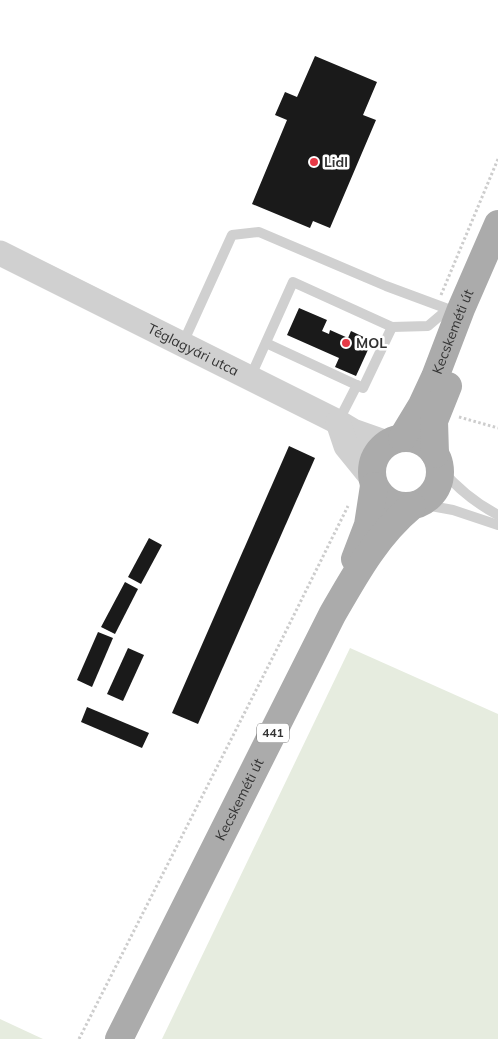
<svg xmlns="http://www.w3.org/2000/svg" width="498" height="1039" font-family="Mulish,sans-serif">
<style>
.green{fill:#e6ecdf}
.building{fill:#1a1a1a}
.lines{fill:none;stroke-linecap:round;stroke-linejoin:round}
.path{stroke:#cdcdcd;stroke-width:3;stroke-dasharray:2.5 2.5;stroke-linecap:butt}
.service{stroke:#d0d0d0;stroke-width:10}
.tertiary{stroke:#d0d0d0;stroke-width:25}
.primary{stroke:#ababab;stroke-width:28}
.poi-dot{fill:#e63946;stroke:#fff;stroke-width:2}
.labels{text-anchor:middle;stroke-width:5;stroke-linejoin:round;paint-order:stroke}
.shield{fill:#fff;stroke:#707070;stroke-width:1}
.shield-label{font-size:12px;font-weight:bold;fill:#333}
.poi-label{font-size:14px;font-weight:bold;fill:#333;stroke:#fff;text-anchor:start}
.street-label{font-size:14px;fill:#333;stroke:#fff}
</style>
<rect width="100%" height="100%" fill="#fff"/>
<g class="green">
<polygon points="350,648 498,714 498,1039 162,1039"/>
<polygon points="0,1019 43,1039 0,1039"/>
</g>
<g class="building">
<polygon points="315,56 377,82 363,115 376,120 330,228 313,221 310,228 252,204 287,120 275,115 285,92 297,97"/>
<polygon points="299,308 327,320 322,331 329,334 330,330 348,338 351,331 372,341 356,376 335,367 339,358 287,335"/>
<polygon points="289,446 315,458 198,724 172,713"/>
<polygon points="149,538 162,545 141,584 128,577"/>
<polygon points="125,582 138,589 115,634 101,627"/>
<polygon points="98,632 113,638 92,687 77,680"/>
<polygon points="128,648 144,655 123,701 107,694"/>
<polygon points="87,707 149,733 142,748 81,722"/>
</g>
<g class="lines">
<g class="path">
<polyline points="441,295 498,159"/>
<polyline points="459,417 498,428"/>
<polyline points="79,1039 281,641 348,506"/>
</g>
<g class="service">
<polyline points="183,343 232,235 259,232 386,286 448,309 459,309"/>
<polyline points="266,343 363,388 392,327"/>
<polyline points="250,378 293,282 392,327 428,326 448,309"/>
<polyline points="338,422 357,385"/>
<path d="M440 468C457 488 475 503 498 515"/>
<polyline points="420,504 453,510 498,525"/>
</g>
<g class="tertiary">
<path id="s1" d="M0 253 338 422 353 431 387 443"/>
<polyline points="338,422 346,446 372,478"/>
</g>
<g class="primary">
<circle cx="406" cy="472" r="34"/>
<path id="s2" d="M402 438 422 405 435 377 461 309 498 224"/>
<polyline points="435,454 434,421 448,386"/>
<polyline points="355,559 368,525 374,486"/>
<path id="s3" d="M119 1039 332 615C355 575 376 536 412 506"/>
</g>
</g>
<g class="poi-dot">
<circle cx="314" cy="162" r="5"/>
<circle cx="346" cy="343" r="5"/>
</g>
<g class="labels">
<rect class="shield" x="257" y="723.5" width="32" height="19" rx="4"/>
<g class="shield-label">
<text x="273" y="737">441</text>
</g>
<g class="poi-label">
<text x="324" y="167">Lidl</text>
<text x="356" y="348">MOL</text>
</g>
<g class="street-label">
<text dy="5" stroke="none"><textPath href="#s2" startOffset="118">Kecskeméti út</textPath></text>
<text dy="5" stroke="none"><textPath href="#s1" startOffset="216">Téglagyári utca</textPath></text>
<text dy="5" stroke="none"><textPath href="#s3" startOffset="268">Kecskeméti út</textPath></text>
</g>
</g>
</svg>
